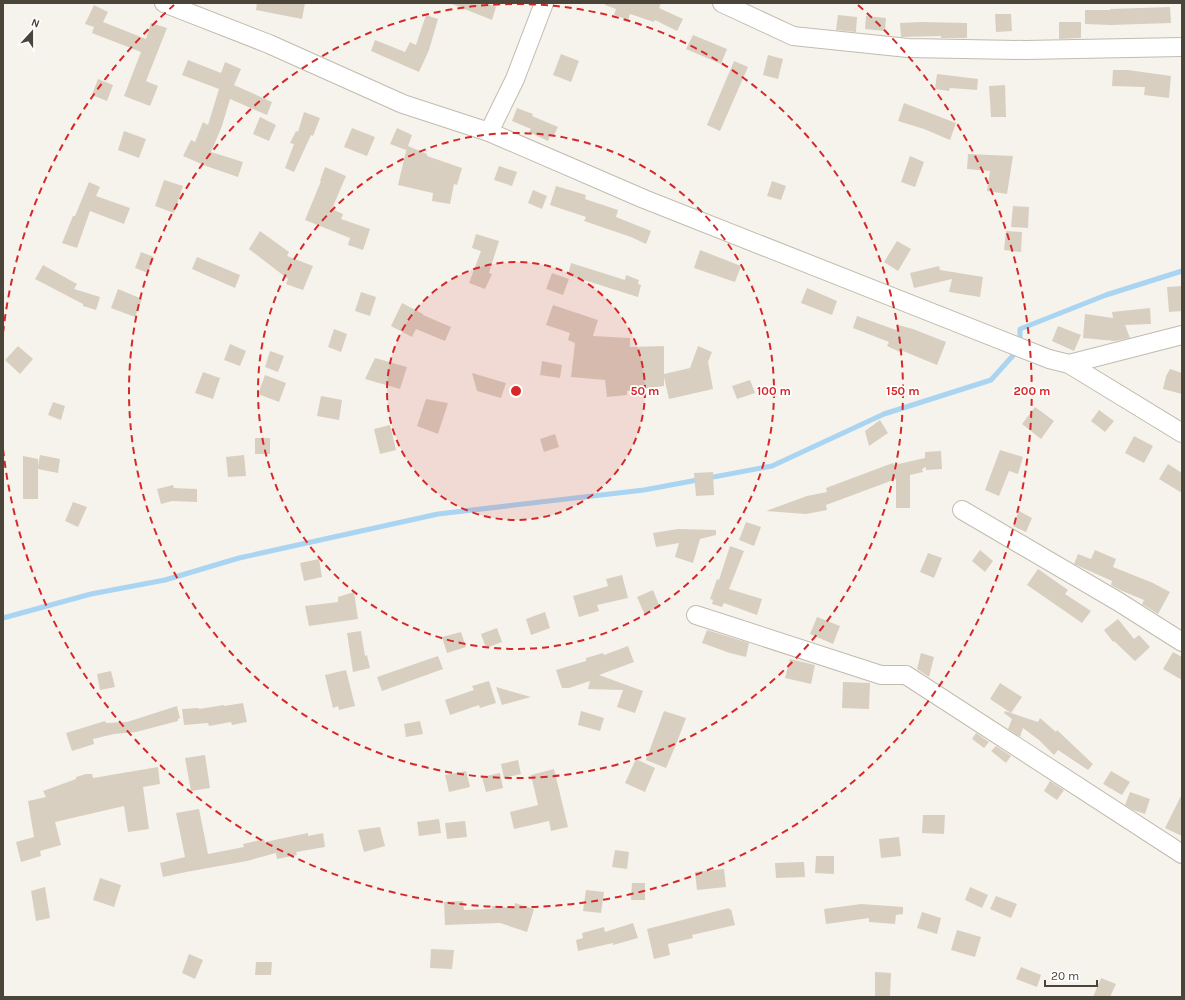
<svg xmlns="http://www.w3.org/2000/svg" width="1185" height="1000" font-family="Karla,sans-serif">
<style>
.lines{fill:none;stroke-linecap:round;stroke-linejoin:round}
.stream{stroke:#a9d4f2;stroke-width:5}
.building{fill:#d8cfc1}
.minor-casing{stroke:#c2bbae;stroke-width:20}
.minor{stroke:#fff;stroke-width:18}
.ring{fill:none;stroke:#d62828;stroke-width:2;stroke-dasharray:7 5}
.centre{fill:#d62828;stroke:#fff;stroke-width:2}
.ring-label{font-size:12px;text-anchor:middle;font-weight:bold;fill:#d62828;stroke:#fff;stroke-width:3.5;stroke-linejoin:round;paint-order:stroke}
</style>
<rect width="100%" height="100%" fill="#f6f3ec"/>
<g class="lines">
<g class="stream">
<polyline points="1020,344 1020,329 1106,295 1182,271"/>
<polyline points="3,618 91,594 165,580 239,558 438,514 644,490 772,466 884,414 991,380 1017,351"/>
</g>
</g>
<g class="building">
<polygon points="257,3 305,3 302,19 256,10"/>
<polygon points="452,3 486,3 496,7 492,20 452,4"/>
<polygon points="605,3 661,3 659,8 683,19 677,31 655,20 654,22 630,14 628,20 614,15 616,9 605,5"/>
<polygon points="94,5 108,12 103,22 146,39 151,23 167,28 146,81 158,86 150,106 124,96 141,52 92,33 94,27 85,24"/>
<polygon points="1170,7 1171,23 1111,25 1085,24 1085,10 1110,10 1110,9"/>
<polygon points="995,14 1011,14 1012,31 996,32"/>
<polygon points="426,15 438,19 429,50 419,72 371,51 375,40 405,52 410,42 416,45"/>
<polygon points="838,15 857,17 856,32 836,30"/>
<polygon points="866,16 886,18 885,31 865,29"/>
<polygon points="922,22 967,23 967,38 941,38 941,36 901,37 900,23"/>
<polygon points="1059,22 1081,22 1081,38 1059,39"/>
<polygon points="693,35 727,49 721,64 686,49"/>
<polygon points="561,54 579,61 571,82 553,75"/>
<polygon points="768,55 783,59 778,79 763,75"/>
<polygon points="188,60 221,73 225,62 241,69 234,85 272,102 267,115 230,99 222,126 211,152 243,162 238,177 206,166 183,156 191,140 195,142 203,122 208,125 219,89 182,75"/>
<polygon points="734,61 748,67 720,131 707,125"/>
<polygon points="1113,70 1128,70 1171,76 1169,98 1144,95 1145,87 1112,86"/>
<polygon points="937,74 978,79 977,90 950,88 949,91 935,89"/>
<polygon points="98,79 113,85 107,101 92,95"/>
<polygon points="1005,85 1006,117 991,117 989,86"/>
<polygon points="904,103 956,123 950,140 924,129 898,121"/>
<polygon points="517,108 533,114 532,116 558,127 553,137 550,136 548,141 529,132 531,129 512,121"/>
<polygon points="304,112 320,118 313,136 311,135 294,172 285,168 294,144 290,143 296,131 298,132"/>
<polygon points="260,117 276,125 269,141 253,134"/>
<polygon points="352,128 375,137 367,156 344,147"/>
<polygon points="397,128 412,135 408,146 427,154 427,156 462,168 457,185 454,184 450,204 432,201 433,193 398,185 407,147 406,150 390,144"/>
<polygon points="124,131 146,139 139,158 118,150"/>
<polygon points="968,154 1013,156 1007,194 987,191 990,171 967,169"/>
<polygon points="910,156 924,162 915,187 901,182"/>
<polygon points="499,166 517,172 512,186 494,180"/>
<polygon points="325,167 346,176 332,209 343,214 341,219 370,229 363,250 348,245 350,238 305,220 321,181 320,181"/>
<polygon points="164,180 183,186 174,213 155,206"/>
<polygon points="772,181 786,186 781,200 767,196"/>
<polygon points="89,182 100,187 96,196 130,208 124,224 90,211 77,248 62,243 73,216 75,216"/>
<polygon points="556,186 586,195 585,199 618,210 616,217 651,231 646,244 631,237 584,221 586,217 550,205"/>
<polygon points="533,190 547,196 542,209 528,203"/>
<polygon points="1013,206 1029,207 1028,228 1011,227"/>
<polygon points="260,231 289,252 287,256 313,266 303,290 286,284 288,279 249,249"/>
<polygon points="1006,231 1022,232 1021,252 1004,250"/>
<polygon points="476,234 499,241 489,273 492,274 485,289 469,283 481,251 472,248"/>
<polygon points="897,241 911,249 898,271 884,262"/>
<polygon points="700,250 741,266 735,282 694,268"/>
<polygon points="141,252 154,257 148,273 135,268"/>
<polygon points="197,257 240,275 235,288 192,269"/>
<polygon points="571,263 625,280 626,275 639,280 638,284 641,285 638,297 568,275"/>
<polygon points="43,265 77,284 74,289 100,297 96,310 83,306 83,304 35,279"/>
<polygon points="939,266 940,270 983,277 980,297 949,292 952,279 914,288 910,273"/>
<polygon points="552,273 569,279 563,295 546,289"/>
<polygon points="1182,286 1182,311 1169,312 1167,287"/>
<polygon points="807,288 837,301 832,315 801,303"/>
<polygon points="118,289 142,299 135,317 111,308"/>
<polygon points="361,292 376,297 370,316 355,311"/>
<polygon points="402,303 423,314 423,315 451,327 445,341 416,329 412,337 391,326"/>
<polygon points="553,305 598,320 593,336 630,338 630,347 664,346 664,374 690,368 698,346 712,352 708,362 713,389 669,399 664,377 664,386 627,391 627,395 607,397 605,380 571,377 575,343 568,340 570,333 546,325"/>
<polygon points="1150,308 1151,324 1125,325 1130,338 1115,341 1083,338 1085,314 1113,318 1112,312"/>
<polygon points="857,316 896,330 898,325 913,329 946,342 937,365 903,351 902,353 887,346 889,342 853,328"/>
<polygon points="1058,326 1081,335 1074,351 1052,341"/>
<polygon points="334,329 347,334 341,352 328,347"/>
<polygon points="230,344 246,351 240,366 224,360"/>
<polygon points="18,346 33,359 20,374 5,360"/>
<polygon points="270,351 284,356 278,372 265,367"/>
<polygon points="375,358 407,367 400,389 365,379"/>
<polygon points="542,361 562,365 560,378 540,375"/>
<polygon points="1170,369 1182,373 1182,394 1163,389 1166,376"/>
<polygon points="203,372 220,378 213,399 195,393"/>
<polygon points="472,373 506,383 501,398 477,391"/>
<polygon points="265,375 286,383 279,402 258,394"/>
<polygon points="750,380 755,393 737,399 732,386"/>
<polygon points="321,396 342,400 339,420 317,416"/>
<polygon points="426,399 448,403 438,434 417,426"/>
<polygon points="53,402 65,406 61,420 48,415"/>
<polygon points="1035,407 1054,421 1041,439 1022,424"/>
<polygon points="1099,410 1114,421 1105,432 1091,421"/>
<polygon points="880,420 888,433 869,446 865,431"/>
<polygon points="390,425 396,450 380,454 374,429"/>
<polygon points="555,434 559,447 544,452 540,439"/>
<polygon points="1134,436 1153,446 1144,463 1125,453"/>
<rect x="255" y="438" width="15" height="16"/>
<polygon points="1000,450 1023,457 1018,474 1009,471 999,496 985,490"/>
<polygon points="941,451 942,469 926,470 926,467 922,469 923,472 910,475 910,508 896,508 896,479 826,505 827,510 806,514 766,511 807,496 827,492 826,488 882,467 893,463 894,465 925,458 925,452"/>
<polygon points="40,455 60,459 58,473 38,469 38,499 23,499 23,456 38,459 38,466"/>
<polygon points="244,455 246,476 228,477 226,457"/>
<polygon points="1168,464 1182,473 1182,493 1159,479"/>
<polygon points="713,472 714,495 696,496 694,473"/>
<polygon points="173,485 174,488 197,489 197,502 172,501 161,504 157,489"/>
<polygon points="73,502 87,507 78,527 65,521"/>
<polygon points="1019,511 1032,518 1026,532 1013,526"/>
<polygon points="746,522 761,527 754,546 739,540"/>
<polygon points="678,529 716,530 716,535 700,539 693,563 675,557 679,543 656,547 653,533"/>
<polygon points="730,546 744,551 729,589 762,599 757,615 724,603 722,607 712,604 713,600 710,599 717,579 719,580"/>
<polygon points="980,550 993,561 985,572 972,561"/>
<polygon points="1095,550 1116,559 1113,567 1153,583 1170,592 1158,614 1142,604 1144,600 1120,590 1111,585 1112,581 1074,564 1078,554 1091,559"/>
<polygon points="928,553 942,558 934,578 920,572"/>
<polygon points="319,559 322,577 304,581 300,563"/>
<polygon points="1038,569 1068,590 1065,594 1091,611 1082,623 1027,585"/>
<polygon points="622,575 628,598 597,605 599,611 579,617 573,596 608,586 606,579"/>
<polygon points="653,590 660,607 644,613 637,597"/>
<polygon points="354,592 358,619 309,626 305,606 338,602 338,597"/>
<polygon points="545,612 550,628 531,635 526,619"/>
<polygon points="817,617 840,626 833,644 810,634"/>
<polygon points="1118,619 1134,639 1139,635 1150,647 1135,661 1114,641 1113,642 1104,630"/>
<polygon points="497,628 502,642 486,648 481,634"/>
<polygon points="707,630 749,643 746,657 730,653 702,643"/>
<polygon points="361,631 365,656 367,655 370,668 353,672 347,633"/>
<polygon points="461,632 466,647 447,653 442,637"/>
<polygon points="628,646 634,662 599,675 643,691 635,713 617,707 623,690 588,689 590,681 569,688 562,688 556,670 586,661 586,658 603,653 604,655"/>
<polygon points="1173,652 1182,657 1182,680 1163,669"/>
<polygon points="921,653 934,657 929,677 917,669"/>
<polygon points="438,656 443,669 382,691 377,677"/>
<polygon points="790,659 815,665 811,684 785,678"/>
<polygon points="346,670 355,706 339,710 338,706 333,708 325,675"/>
<polygon points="111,671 115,687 100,690 97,674"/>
<polygon points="489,681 496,703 480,708 479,705 450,715 445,700 474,690 472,686"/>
<polygon points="843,682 870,683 869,709 842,708"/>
<polygon points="1000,683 1022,697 1011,713 1038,722 1040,718 1056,732 1057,730 1093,764 1088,770 1058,750 1054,755 1039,740 1023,728 1020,737 1008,729 1012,719 1004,713 1005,711 1011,713 990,699"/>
<polygon points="496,687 531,697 502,705"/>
<polygon points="243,703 247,722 232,725 231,722 209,726 208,723 184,725 182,709 198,708 199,709 224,705 224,706"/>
<polygon points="177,706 180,718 178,719 178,721 136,732 114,734 93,739 94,744 72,751 66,733 105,721 106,723 127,722"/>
<polygon points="581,711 604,718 600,731 578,725"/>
<polygon points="664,711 686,718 677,742 666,768 646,760"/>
<polygon points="420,721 423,734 406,737 404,724"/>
<polygon points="976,733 989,742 984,748 972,739"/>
<polygon points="996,746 1011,756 1006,763 991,751"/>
<polygon points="205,755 210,788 191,791 185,758"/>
<polygon points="636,759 655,768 645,792 625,783"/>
<polygon points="518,760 521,774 504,778 501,764"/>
<polygon points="158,767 160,784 143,787 149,829 128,832 124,806 55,822 61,845 40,851 41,856 21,862 16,842 34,837 28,801 46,797 43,791 76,779 76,777 86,774 92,774 93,778"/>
<polygon points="554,769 568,827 551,831 549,821 514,829 510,812 538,805 531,775"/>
<polygon points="466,771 470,787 449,792 445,775"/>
<polygon points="1111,771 1130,782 1122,795 1103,784"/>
<polygon points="500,773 503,788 486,792 482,777"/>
<polygon points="1050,781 1064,790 1057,800 1044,791"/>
<polygon points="1130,792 1150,799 1145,814 1133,810 1125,805"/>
<polygon points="1182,794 1182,836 1165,828"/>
<polygon points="199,809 208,854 244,847 243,844 264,839 265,842 308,833 308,836 323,833 325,847 296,852 297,855 277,859 276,853 247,861 186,872 163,877 160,863 185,857 176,813"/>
<polygon points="923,815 945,815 944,834 922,833"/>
<polygon points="439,819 441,833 419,836 417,822"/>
<polygon points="465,821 467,837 447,839 445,823"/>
<polygon points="380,827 385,846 364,852 358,830"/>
<polygon points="899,837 901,856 881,858 879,839"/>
<polygon points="615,850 629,852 627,869 612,867"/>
<polygon points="816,856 834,856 834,874 815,873"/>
<polygon points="804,862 805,877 776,878 775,863"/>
<polygon points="724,869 726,887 697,890 695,872"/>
<polygon points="100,878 121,885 114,907 93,900"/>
<polygon points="632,883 645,883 645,900 631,900"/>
<polygon points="45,887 50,918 36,921 31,891"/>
<polygon points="970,887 988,895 982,908 965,900"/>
<polygon points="586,890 604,892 601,913 583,911"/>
<polygon points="996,896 1017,904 1011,918 990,909"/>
<polygon points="463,901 464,910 492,909 492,906 514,908 515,903 534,909 527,932 500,923 445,925 444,902"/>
<polygon points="861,904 903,907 903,914 896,915 895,924 869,922 869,918 826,924 824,909"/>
<polygon points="729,908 729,910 731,909 735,925 692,935 693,938 668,944 670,955 654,959 647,929"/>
<polygon points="922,912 941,918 937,934 917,928"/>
<polygon points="633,923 638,938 613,945 613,943 578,951 576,940 583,938 582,933 604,927 605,932"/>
<polygon points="957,930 981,937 975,957 951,950"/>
<polygon points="431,949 454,950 452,969 430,968"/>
<polygon points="189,954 203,960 195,979 182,973"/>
<polygon points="256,962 272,962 271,975 255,975"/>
<polygon points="1021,967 1041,975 1037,987 1016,979"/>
<polygon points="875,972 891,973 890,997 875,997"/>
<polygon points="1101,978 1116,984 1110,997 1093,997"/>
</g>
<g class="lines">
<defs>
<g id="minor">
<polyline points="164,3 269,44 403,104 489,132 644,199 1049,359 1069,364 1182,433"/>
<polyline points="722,3 793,36 908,48 1025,50 1182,47"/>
<polyline points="489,132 515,79 544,3"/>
<polyline points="1069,364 1182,335"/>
<polyline points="962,510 1119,602 1182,642"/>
<polyline points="696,615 881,675 906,675 1182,854"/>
</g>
</defs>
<use href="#minor" class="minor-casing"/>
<use href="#minor" class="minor"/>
</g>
<circle cx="516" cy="391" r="129" fill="#d62828" fill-opacity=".12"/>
<g class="ring">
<circle cx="516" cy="391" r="129"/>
<circle cx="516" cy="391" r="258"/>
<circle cx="516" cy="391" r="387"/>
<path d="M3 333A516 516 0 0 1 174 5M858 5A516 516 0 1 1 3 449"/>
</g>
<circle cx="516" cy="391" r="6" class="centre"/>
<g class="ring-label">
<text x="645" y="395">50 m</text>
<text x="774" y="395">100 m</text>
<text x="903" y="395">150 m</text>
<text x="1032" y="395">200 m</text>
</g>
<rect width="1185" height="1000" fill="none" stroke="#4b4439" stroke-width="8"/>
<g transform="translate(32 32) rotate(21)" stroke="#ffffff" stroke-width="3" paint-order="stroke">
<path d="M0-3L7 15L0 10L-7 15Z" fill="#4b4439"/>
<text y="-6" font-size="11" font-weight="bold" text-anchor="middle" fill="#4b4439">N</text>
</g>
<path d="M1045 980v6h52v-6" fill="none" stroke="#4b4439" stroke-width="2"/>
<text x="1051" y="980" font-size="12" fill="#4b4439" stroke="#ffffff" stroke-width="3" paint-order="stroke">20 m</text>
</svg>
